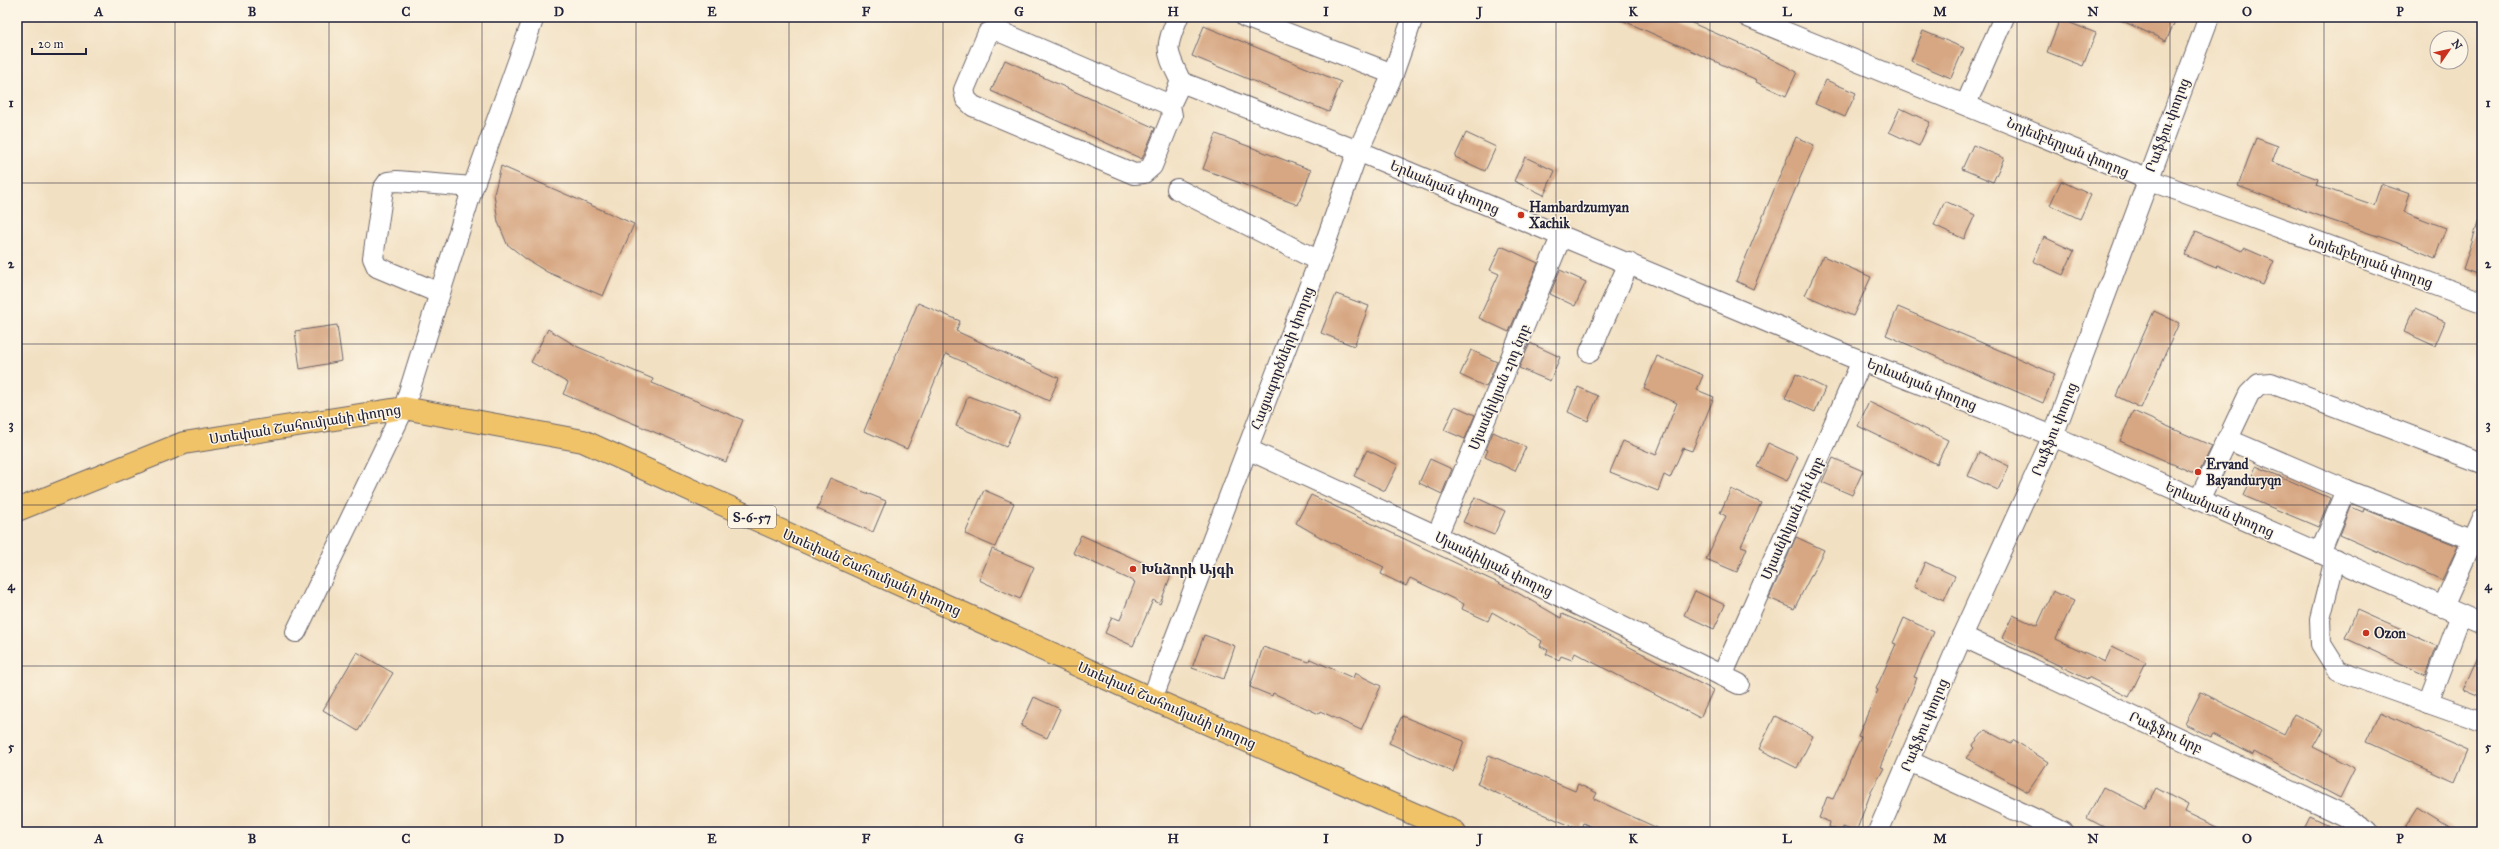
<svg xmlns="http://www.w3.org/2000/svg" width="2499" height="849" font-family="'IM FELL Great Primer','Noto Serif Armenian',serif">
<style>
.building{fill:#d7a783}
.lines{fill:none;stroke-linecap:round;stroke-linejoin:round}
.minor-casing{stroke:#6b646a;stroke-width:22}
.major-casing{stroke:#6b646a;stroke-width:24}
.minor{stroke:#fff;stroke-width:20}
.major{stroke:#f1c369;stroke-width:22}
.grid{fill:none;stroke:#22223b;stroke-width:1;stroke-opacity:0.55}
.poi-dot{fill:#c8321e;stroke:#fcf5e5;stroke-width:1.5}
.labels{text-anchor:middle;stroke-width:3;stroke-linejoin:round;paint-order:stroke}
.shield{fill:#fcf5e5;stroke:#63616e;stroke-width:1}
.shield-label{font-size:13px;font-weight:bold;fill:#22223b}
.street-label{font-size:14px;fill:#22223b;stroke:#fcf5e5}
.poi-label{font-size:14px;font-weight:bold;fill:#22223b;stroke:#fcf5e5;text-anchor:start}
.neatline{fill:none;stroke:#22223b;stroke-width:1.5}
.grid-label{font-size:13px;text-anchor:middle;font-weight:bold;fill:#22223b}
</style>
<rect width="100%" height="100%" fill="#fcf5e5"/>
<filter id="ink" filterUnits="userSpaceOnUse"><feTurbulence type="fractalNoise" baseFrequency=".025" numOctaves="2"/><feDisplacementMap in="SourceGraphic" scale="8" xChannelSelector="R" yChannelSelector="G"/><feConvolveMatrix kernelMatrix="1 2 1 2 8 2 1 2 1" color-interpolation-filters="sRGB"/></filter>
<filter id="wash" filterUnits="userSpaceOnUse"><feTurbulence type="fractalNoise" baseFrequency=".012" numOctaves="4" result="noise"/><feDisplacementMap in="SourceGraphic" scale="16" xChannelSelector="R" yChannelSelector="G"/><feGaussianBlur stdDeviation="0.9" result="paint"/><feColorMatrix in="noise" values="0 0 0 0 0 0 0 0 0 0 0 0 0 0 0 0 0 1.4 0 .05"/><feComposite in="paint" operator="in"/></filter>
<g filter="url(#wash)">
<rect width="100%" height="100%" fill="#f2e0c2"/>
<g id="blocks">
<g class="building">
<polygon points="1615,17 1678,17 1752,49 1797,72 1786,96 1756,82 1757,80"/>
<polygon points="2114,17 2177,17 2166,41"/>
<polygon points="2060,19 2096,33 2083,66 2047,52"/>
<polygon points="1204,26 1341,82 1329,112 1192,56"/>
<polygon points="1923,31 1964,48 1951,78 1911,61"/>
<polygon points="1005,60 1155,128 1142,159 991,91"/>
<polygon points="1826,80 1856,93 1845,117 1815,104"/>
<polygon points="1900,108 1930,122 1919,146 1889,132"/>
<polygon points="1466,133 1496,147 1485,171 1455,157"/>
<polygon points="1216,134 1311,170 1298,205 1203,169"/>
<polygon points="1796,137 1814,145 1753,289 1736,281"/>
<polygon points="2256,138 2278,146 2272,162 2318,179 2316,185 2374,205 2381,184 2410,194 2404,212 2446,228 2435,258 2407,246 2327,219 2238,186"/>
<polygon points="1973,145 2004,158 1993,182 1962,169"/>
<polygon points="1525,157 1555,171 1544,195 1514,181"/>
<polygon points="501,166 634,224 603,296 547,272 526,259 507,244 498,222 494,194"/>
<polygon points="2061,181 2091,195 2080,219 2050,205"/>
<polygon points="1945,201 1975,215 1964,239 1934,225"/>
<polygon points="2479,220 2482,220 2482,276 2463,269"/>
<polygon points="2196,231 2242,251 2244,248 2274,261 2263,285 2217,265 2216,268 2185,255"/>
<polygon points="2044,237 2074,251 2063,275 2033,261"/>
<polygon points="1501,246 1538,263 1509,332 1479,318 1499,274 1490,270"/>
<polygon points="1823,256 1871,277 1853,316 1805,295"/>
<polygon points="1560,270 1586,282 1575,306 1550,294"/>
<polygon points="1336,294 1369,306 1354,346 1321,333"/>
<polygon points="918,303 960,321 956,331 1059,378 1049,401 946,354 907,449 864,431"/>
<polygon points="1898,307 2055,374 2043,403 1886,335"/>
<polygon points="2415,308 2445,322 2435,346 2404,332"/>
<polygon points="2154,311 2179,323 2141,408 2116,396"/>
<polygon points="337,325 342,361 300,369 295,331"/>
<polygon points="548,329 578,347 653,379 652,383 743,420 726,462 563,394 568,383 531,362"/>
<polygon points="1530,343 1560,357 1550,381 1519,368"/>
<polygon points="1471,350 1497,362 1486,387 1460,375"/>
<polygon points="1657,356 1703,375 1697,390 1714,397 1692,451 1683,448 1670,478 1664,475 1658,491 1610,472 1623,441 1656,455 1677,403 1644,389"/>
<polygon points="1796,374 1825,388 1815,412 1785,398"/>
<polygon points="1578,387 1598,396 1588,421 1568,412"/>
<polygon points="968,396 1020,415 1006,447 956,426"/>
<polygon points="1869,402 1948,440 1937,464 1858,426"/>
<polygon points="1455,406 1475,415 1465,439 1444,430"/>
<polygon points="2133,411 2212,446 2198,475 2120,441"/>
<polygon points="1493,432 1526,447 1515,471 1485,457 1488,450 1486,449"/>
<polygon points="1768,443 1798,457 1787,481 1757,467"/>
<polygon points="1367,450 1398,465 1385,491 1354,476"/>
<polygon points="1979,452 2009,466 1998,490 1968,476"/>
<polygon points="1833,458 1863,471 1852,495 1822,482"/>
<polygon points="1430,459 1452,469 1442,494 1419,483"/>
<polygon points="2256,466 2330,498 2318,527 2244,496"/>
<polygon points="830,478 886,501 873,532 817,509"/>
<polygon points="1731,489 1761,503 1741,546 1747,548 1737,572 1706,559 1726,516 1720,513"/>
<polygon points="984,490 1014,503 995,547 965,534"/>
<polygon points="1311,495 1511,589 1561,618 1562,614 1587,625 1713,690 1700,718 1575,653 1572,660 1561,656 1559,660 1546,654 1548,650 1540,646 1542,641 1492,612 1488,621 1462,609 1464,604 1410,578 1406,586 1381,574 1384,567 1320,537 1296,523"/>
<polygon points="1475,497 1505,511 1494,535 1463,522"/>
<polygon points="2351,507 2363,512 2364,509 2458,546 2442,580 2340,535"/>
<polygon points="1081,535 1171,575 1160,604 1153,600 1133,646 1105,633 1112,617 1120,620 1135,582 1073,553"/>
<polygon points="1796,537 1824,550 1794,609 1769,598"/>
<polygon points="992,549 1034,567 1020,599 979,580"/>
<polygon points="1925,562 1955,576 1944,600 1914,587"/>
<polygon points="1695,591 1725,605 1714,629 1684,615"/>
<polygon points="2053,591 2074,601 2056,639 2105,662 2112,646 2146,662 2129,697 2088,677 2087,679 2002,638 2013,615 2037,626"/>
<polygon points="2357,610 2437,646 2426,675 2345,638"/>
<polygon points="1904,618 1934,632 1914,677 1917,678 1880,767 1884,768 1871,792 1856,832 1843,827 1842,832 1829,827 1830,822 1819,818 1827,797 1833,799 1861,737 1858,736 1878,690 1876,689 1896,644 1893,643"/>
<polygon points="1204,635 1235,646 1224,679 1192,668"/>
<polygon points="1263,647 1309,662 1310,659 1353,678 1355,673 1381,686 1361,730 1320,711 1319,714 1273,693 1272,696 1250,687"/>
<polygon points="2482,647 2482,698 2463,690"/>
<polygon points="357,652 393,673 358,731 323,710"/>
<polygon points="2201,692 2284,734 2294,714 2323,729 2313,747 2355,768 2340,798 2254,752 2253,755 2213,734 2211,737 2185,724"/>
<polygon points="1034,697 1060,709 1047,738 1021,726"/>
<polygon points="2380,712 2468,751 2455,782 2366,742"/>
<polygon points="1402,716 1464,741 1453,772 1389,743"/>
<polygon points="1775,716 1813,736 1797,768 1759,749"/>
<polygon points="1985,730 2011,744 2014,740 2048,762 2028,792 1966,758 1974,748 1972,746"/>
<polygon points="1489,755 1575,791 1578,784 1597,793 1594,799 1666,832 1603,832 1583,823 1580,830 1516,802 1477,784"/>
<polygon points="2103,787 2145,808 2156,788 2188,805 2185,812 2227,832 2113,832 2087,818"/>
<polygon points="2418,807 2458,832 2402,832"/>
<polygon points="2309,816 2343,832 2301,832"/>
</g>
</g>
</g>
<g filter="url(#ink)">
<use href="#blocks" fill-opacity="0" stroke="#6b646a" stroke-width="1"/>
<g class="lines">
<defs>
<g id="minor">
<path d="M1178 17C1164 51 1166 50 1181 82L1358 151 1849 356 2053 436 2482 624"/>
<polyline points="1245,17 1393,74"/>
<polyline points="1748,17 2147,179 2482,302"/>
<polyline points="1966,104 2004,17"/>
<polyline points="1170,105 996,30 988,33 964,90 966,99 973,106 1134,174 1144,173 1152,166 1172,116 1170,105 1181,82"/>
<polyline points="1177,189 1319,261"/>
<polyline points="439,293 377,267 373,258 383,189 388,182 397,181 473,187"/>
<polyline points="1590,352 1629,263"/>
<polyline points="2227,439 2346,490 2482,543"/>
<polyline points="1247,449 1437,536 1739,684"/>
<polyline points="2199,500 2249,394 2259,384 2271,383 2482,463"/>
<polyline points="1437,536 1561,237"/>
<polyline points="2320,553 2346,490"/>
<polyline points="2335,559 2320,619 2321,644 2338,671 2482,722"/>
<polyline points="2443,607 2482,519"/>
<polyline points="296,632 404,408 473,187 534,17"/>
<polyline points="1962,636 2344,816 2368,832"/>
<polyline points="1722,676 1862,361"/>
<polyline points="1152,699 1319,261 1358,151 1393,74 1413,17"/>
<polyline points="2428,703 2461,615"/>
<polyline points="1909,761 2063,832"/>
<polyline points="1878,832 1962,636 2053,436 2209,17"/>
</g>
<polyline id="major" points="17,510 184,443 404,408 583,441 1152,699 1455,832"/>
</defs>
<use href="#minor" class="minor-casing"/>
<use href="#major" class="major-casing"/>
<use href="#minor" class="minor"/>
<use href="#major" class="major"/>
</g>
</g>
<path class="grid" d="M175 17V832M329 17V832M482 17V832M636 17V832M789 17V832M943 17V832M1096 17V832M1250 17V832M1403 17V832M1556 17V832M1710 17V832M1863 17V832M2017 17V832M2170 17V832M2324 17V832M17 183H2482M17 344H2482M17 505H2482M17 666H2482"/>
<g class="poi-dot">
<circle cx="1521" cy="215" r="4"/>
<circle cx="2198" cy="472" r="4"/>
<circle cx="1133" cy="569" r="4"/>
<circle cx="2366" cy="633" r="4"/>
</g>
<g class="labels">
<rect class="shield" x="728" y="506" width="48" height="22" rx="3"/>
<g class="shield-label">
<text x="752" y="522">Տ-6-57</text>
</g>
<g class="street-label">
<text transform="translate(2167 125) rotate(-69)" y="5">Րաֆֆու փողոց</text>
<text transform="translate(2068 147) rotate(23)" y="5">Նոյեմբերյան փողոց</text>
<text transform="translate(1445 187) rotate(23)" y="5">Երևանյան փողոց</text>
<text transform="translate(2371 261) rotate(20)" y="5">Նոյեմբերյան փողոց</text>
<text transform="translate(1282 358) rotate(-69)" y="5">Հացագործների փողոց</text>
<text transform="translate(1922 384) rotate(22)" y="5">Երևանյան փողոց</text>
<text transform="translate(1499 387) rotate(-67)" y="5">Մյասնիկյան 2րդ նրբ</text>
<text transform="translate(305 424) rotate(-9)" y="5">Ստեփան Շահումյանի փողոց</text>
<text transform="translate(2054 429) rotate(-68)" y="5">Րաֆֆու փողոց</text>
<text transform="translate(2220 509) rotate(24)" y="5">Երևանյան փողոց</text>
<text transform="translate(1792 518) rotate(-66)" y="5">Մյասնիկյան 1ին նրբ</text>
<text transform="translate(1494 564) rotate(26)" y="5">Մյասնիկյան փողոց</text>
<text transform="translate(872 572) rotate(24)" y="5">Ստեփան Շահումյանի փողոց</text>
<text transform="translate(1167 705) rotate(24)" y="5">Ստեփան Շահումյանի փողոց</text>
<text transform="translate(1924 725) rotate(-67)" y="5">Րաֆֆու փողոց</text>
<text transform="translate(2166 732) rotate(25)" y="5">Րաֆֆու նրբ</text>
</g>
<g class="poi-label">
<text x="1529" y="212">Hambardzumyan<tspan x="1529" dy="16">Xachik</tspan></text>
<text x="2206" y="469">Ervand<tspan x="2206" dy="16">Bayanduryqn</tspan></text>
<text x="1141" y="574">Խնձորի Այգի</text>
<text x="2374" y="638">Ozon</text>
</g>
</g>
<rect width="2499" height="849" fill="none" stroke="#fcf5e5" stroke-width="44"/>
<g transform="translate(2449 50) rotate(56)"><circle r="19" fill="#fcf5e5" stroke="#a5a1a1"/>
<path d="M0-3L7 15L0 10L-7 15Z" fill="#c8321e"/>
<text y="-6" font-size="11" font-weight="bold" text-anchor="middle" fill="#22223b">N</text>
</g>
<path d="M32 48v6h54v-6" fill="none" stroke="#22223b" stroke-width="2"/>
<text x="38" y="48" font-size="12" fill="#22223b" stroke="#fcf5e5" stroke-width="3" paint-order="stroke">20 m</text>
<rect x="22" y="22" width="2455" height="805" class="neatline"/>
<g class="grid-label">
<text x="99" y="16">A</text>
<text x="252" y="16">B</text>
<text x="406" y="16">C</text>
<text x="559" y="16">D</text>
<text x="712" y="16">E</text>
<text x="866" y="16">F</text>
<text x="1019" y="16">G</text>
<text x="1173" y="16">H</text>
<text x="1326" y="16">I</text>
<text x="1480" y="16">J</text>
<text x="1633" y="16">K</text>
<text x="1787" y="16">L</text>
<text x="1940" y="16">M</text>
<text x="2093" y="16">N</text>
<text x="2247" y="16">O</text>
<text x="2400" y="16">P</text>
<text x="11" y="107">1</text>
<text x="2488" y="107">1</text>
<text x="11" y="268">2</text>
<text x="2488" y="268">2</text>
<text x="11" y="429">3</text>
<text x="2488" y="429">3</text>
<text x="11" y="590">4</text>
<text x="2488" y="590">4</text>
<text x="11" y="751">5</text>
<text x="2488" y="751">5</text>
<text x="99" y="843">A</text>
<text x="252" y="843">B</text>
<text x="406" y="843">C</text>
<text x="559" y="843">D</text>
<text x="712" y="843">E</text>
<text x="866" y="843">F</text>
<text x="1019" y="843">G</text>
<text x="1173" y="843">H</text>
<text x="1326" y="843">I</text>
<text x="1480" y="843">J</text>
<text x="1633" y="843">K</text>
<text x="1787" y="843">L</text>
<text x="1940" y="843">M</text>
<text x="2093" y="843">N</text>
<text x="2247" y="843">O</text>
<text x="2400" y="843">P</text>
</g>
</svg>
